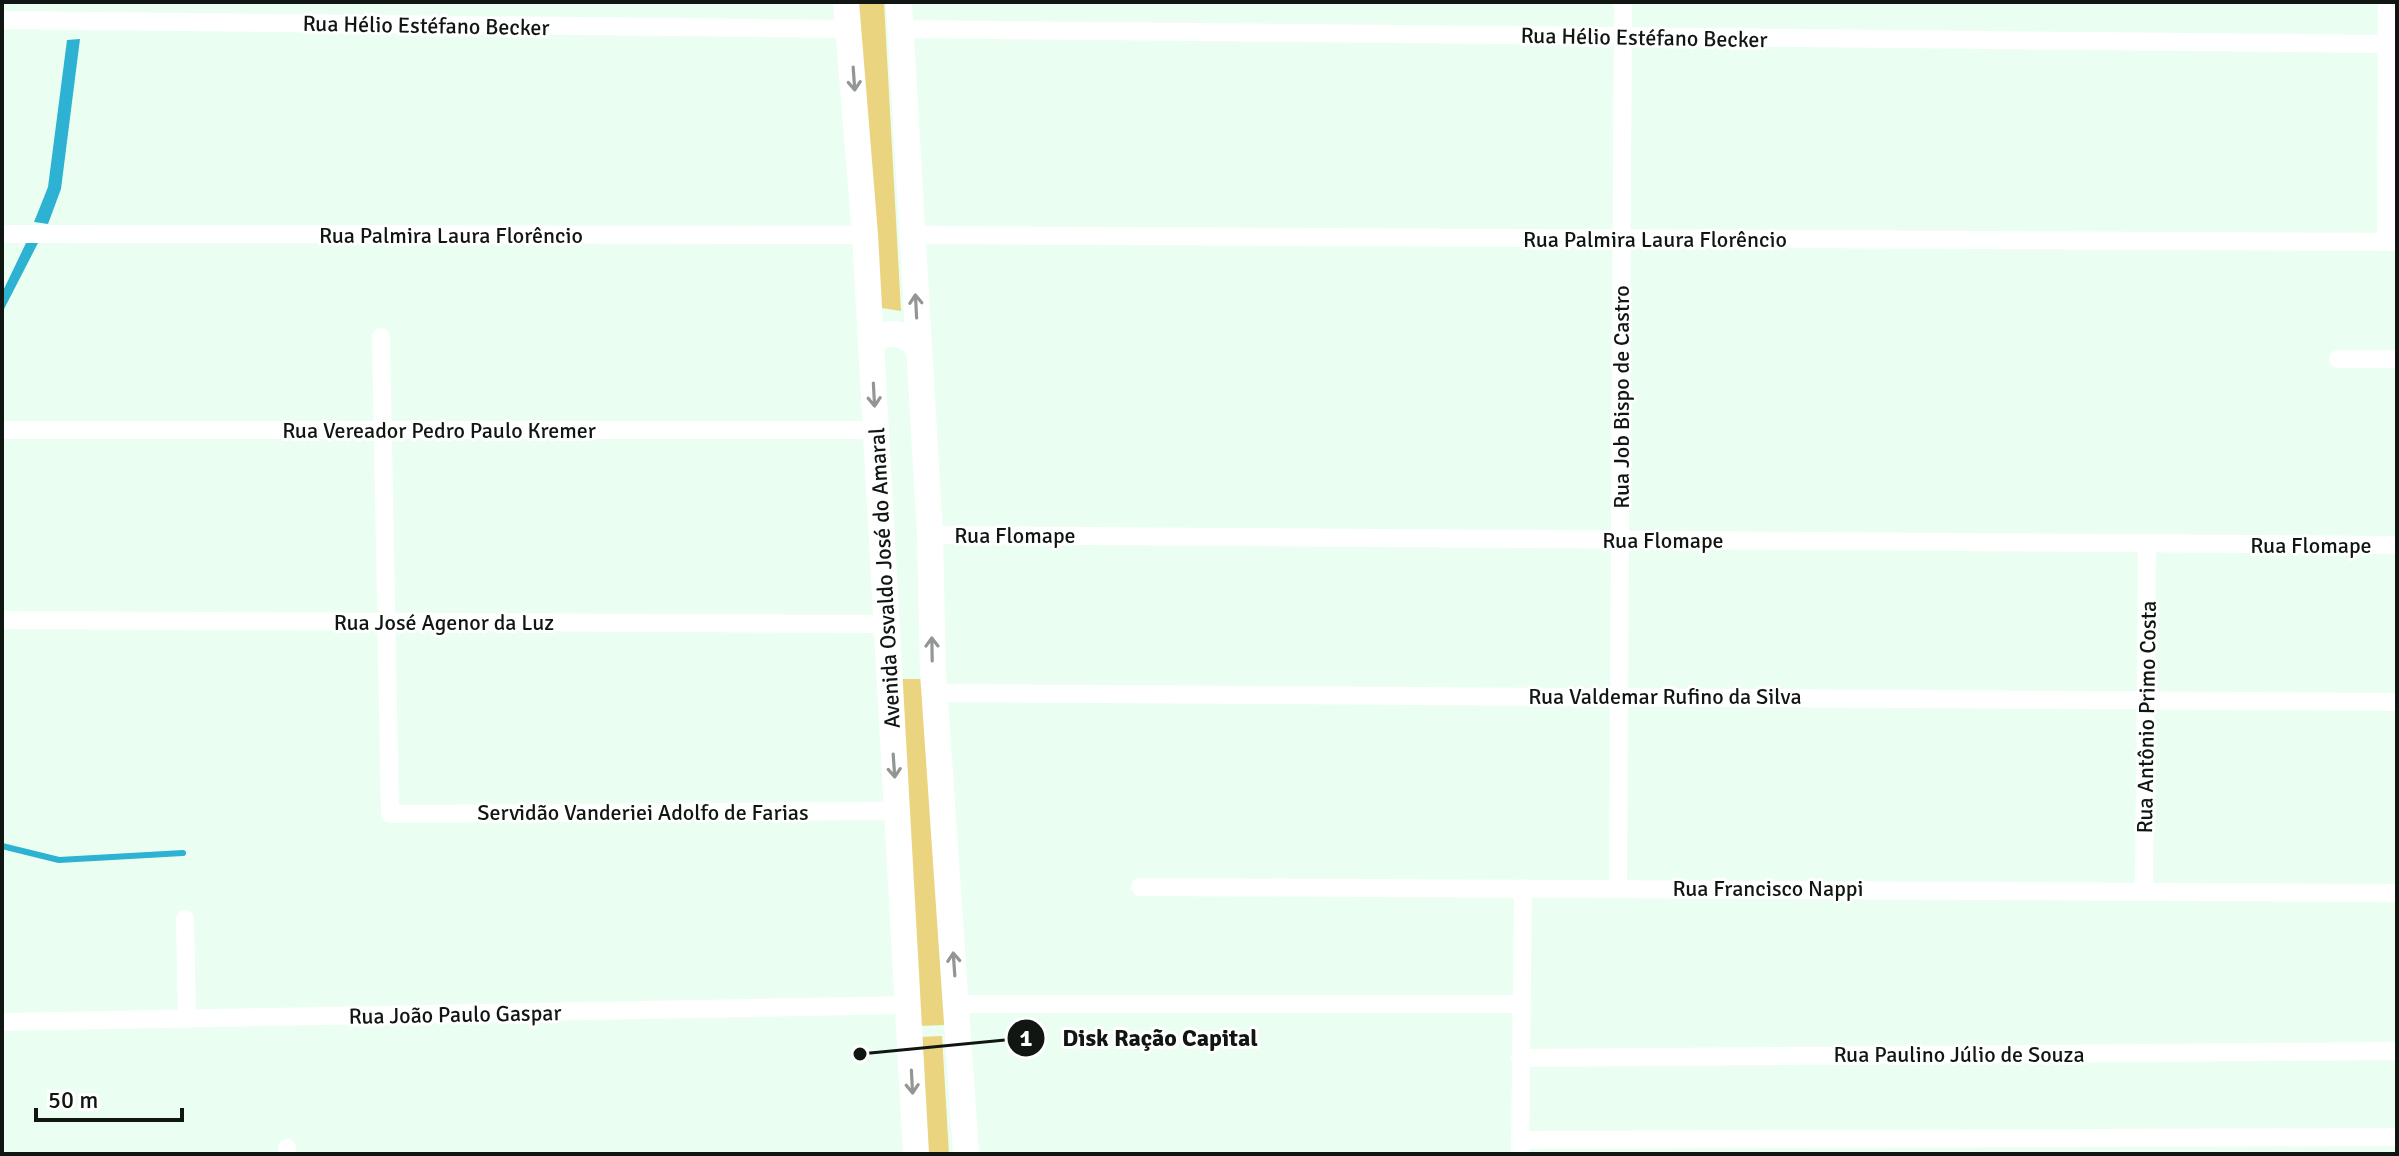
<svg xmlns="http://www.w3.org/2000/svg" width="2399" height="1156" font-family="Signika,sans-serif">
<style>
.green{fill:#ebd480}
.water{fill:#2db2d3}
.lines{fill:none;stroke-linecap:round;stroke-linejoin:round}
.stream{stroke:#2db2d3;stroke-width:6}
.minor{stroke:#fff;stroke-width:18}
.secondary{stroke:#fff;stroke-width:26}
.oneway{stroke:#939794}
.labels{text-anchor:middle;stroke-width:6;stroke-linejoin:round;paint-order:stroke}
.street-label{font-size:22px;fill:#101712;stroke:#fff}
.leader{fill:none;stroke:#101712;stroke-width:3}
.callout-dot{fill:#101712;stroke:#fff;stroke-width:3}
.mark-label{font-size:24px;text-anchor:middle;font-weight:bold;fill:#fff}
.callout-label{font-size:24px;text-anchor:middle;font-weight:bold;fill:#101712;stroke:#fff;stroke-width:6;stroke-linejoin:round;paint-order:stroke}
</style>
<rect width="100%" height="100%" fill="#eafff1"/>
<g class="green">
<polygon points="858,2 884,2 901,311 875,307"/>
<polygon points="898,679 923,679 945,1025 918,1026"/>
<polygon points="942,1036 949,1154 926,1154 920,1037"/>
</g>
<g class="water">
<polygon points="80,39 61,189 48,224 34,222 48,187 67,40"/>
<polygon points="26,243 38,243 2,313 2,293"/>
</g>
<g class="lines">
<polyline class="stream" points="2,846 59,860 183,853"/>
<g class="minor">
<polyline points="2,20 850,29"/>
<polyline points="902,29 2386,44"/>
<polyline points="2,234 865,235"/>
<polyline points="912,235 2397,242"/>
<polyline points="2386,242 2387,2"/>
<polyline points="381,337 390,814 897,811"/>
<polyline points="2338,359 2397,359"/>
<polyline points="2,430 876,430"/>
<polyline points="930,535 2397,545"/>
<polyline points="2,620 886,624"/>
<polyline points="934,693 2397,702"/>
<polyline points="1140,887 2397,893"/>
<polyline points="1618,888 1623,2"/>
<polyline points="2144,890 2147,544"/>
<polyline points="185,919 187,1019"/>
<polyline points="957,1004 1521,1004"/>
<polyline points="2,1022 908,1005"/>
<polyline points="1520,1058 2397,1051"/>
<polyline points="1520,1140 2397,1137"/>
<polyline points="287,1148 287,1154"/>
<polyline points="1520,1154 1523,888"/>
</g>
<g class="secondary">
<polyline points="846,2 865,235 916,1154"/>
<polyline points="899,2 930,535 933,672 966,1154"/>
<path d="M871 342C889 329 906 332 919 349"/>
</g>
</g>
<defs><path id="oneway-shaft" d="M-6 0H5M1.5-3L5.5 0L1.5 3" fill="none" stroke-width="1.6" stroke-linecap="round" stroke-linejoin="round" transform="scale(2)"/></defs>
<g class="oneway">
<use href="#oneway-shaft" transform="translate(854 79) rotate(86)"/>
<use href="#oneway-shaft" transform="translate(916 306) rotate(-93)"/>
<use href="#oneway-shaft" transform="translate(874 395) rotate(87)"/>
<use href="#oneway-shaft" transform="translate(932 649) rotate(-91)"/>
<use href="#oneway-shaft" transform="translate(894 766) rotate(86)"/>
<use href="#oneway-shaft" transform="translate(954 964) rotate(-94)"/>
<use href="#oneway-shaft" transform="translate(912 1082) rotate(87)"/>
</g>
<g class="labels">
<g class="street-label">
<text transform="translate(426 25) rotate(1)" y="8">Rua Hélio Estéfano Becker</text>
<text transform="translate(1644 37) rotate(1)" y="8">Rua Hélio Estéfano Becker</text>
<text x="451" y="243">Rua Palmira Laura Florêncio</text>
<text x="1655" y="247">Rua Palmira Laura Florêncio</text>
<text transform="translate(1621 397) rotate(-90)" y="8">Rua Job Bispo de Castro</text>
<text x="439" y="438">Rua Vereador Pedro Paulo Kremer</text>
<text x="1015" y="543">Rua Flomape</text>
<text x="1663" y="548">Rua Flomape</text>
<text x="2311" y="553">Rua Flomape</text>
<text transform="translate(884 578) rotate(-93)" y="8">Avenida Osvaldo José do Amaral</text>
<text x="444" y="630">Rua José Agenor da Luz</text>
<text x="1665" y="704">Rua Valdemar Rufino da Silva</text>
<text transform="translate(2146 717) rotate(-89)" y="8">Rua Antônio Primo Costa</text>
<text x="643" y="820">Servidão Vanderiei Adolfo de Farias</text>
<text x="1768" y="896">Rua Francisco Nappi</text>
<text transform="translate(455 1014) rotate(-1)" y="8">Rua João Paulo Gaspar</text>
<text x="1959" y="1062">Rua Paulino Júlio de Souza</text>
</g>
</g>
<path class="leader" d="M860 1054L1026 1038"/>
<g class="callout-dot">
<circle cx="860" cy="1054" r="8"/>
<circle cx="1026" cy="1038" r="20"/>
</g>
<g class="mark-label">
<text x="1026" y="1046">1</text>
</g>
<g class="callout-label">
<text x="1160" y="1046">Disk Ração Capital</text>
</g>
<rect width="2399" height="1156" fill="none" stroke="#101712" stroke-width="8"/>
<path d="M36 1108v12h146v-12" fill="none" stroke="#101712" stroke-width="4"/>
<text x="48" y="1108" font-size="24" fill="#101712" stroke="#ffffff" stroke-width="6" paint-order="stroke">50 m</text>
</svg>
